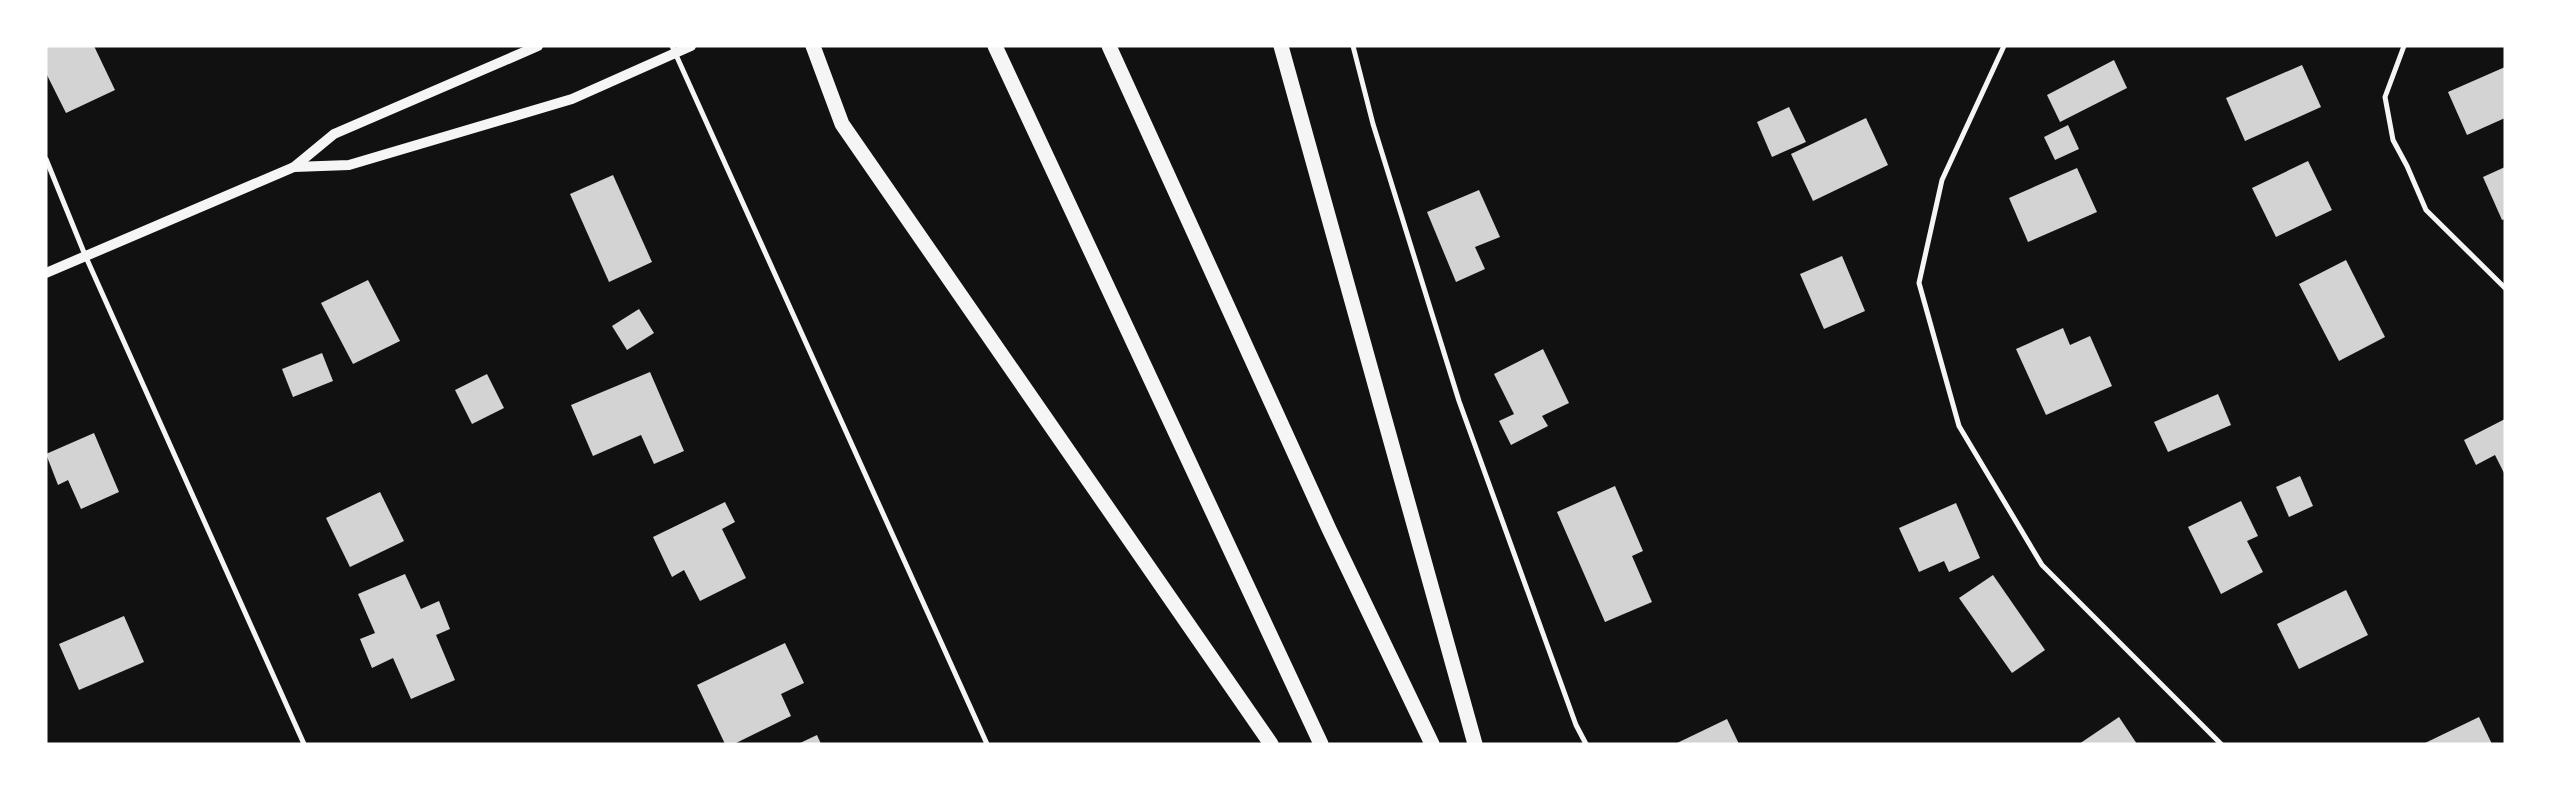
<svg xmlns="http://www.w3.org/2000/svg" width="2551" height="790" font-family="'Work Sans',sans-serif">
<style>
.building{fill:#d3d3d3}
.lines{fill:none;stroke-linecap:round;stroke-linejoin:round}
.minor{stroke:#f5f5f5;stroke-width:5}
.secondary{stroke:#f5f5f5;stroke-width:10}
.motorway{stroke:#f5f5f5;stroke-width:15}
</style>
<rect width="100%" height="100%" fill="#111"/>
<g class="building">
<polygon points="46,46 94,46 115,90 66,113 46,73"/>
<polygon points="2114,60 2127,88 2060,122 2047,95"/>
<polygon points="2302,65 2321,107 2245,141 2226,98"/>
<polygon points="2505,67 2505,118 2467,135 2448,92"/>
<polygon points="1789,107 1806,142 1772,157 1757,122"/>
<polygon points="1866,118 1888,165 1813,201 1791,154"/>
<polygon points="2068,125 2079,149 2055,160 2044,137"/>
<polygon points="2308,161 2332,210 2276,237 2252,188"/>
<polygon points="2505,167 2505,219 2502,220 2483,177"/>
<polygon points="2077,168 2097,212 2028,242 2009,198"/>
<polygon points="613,175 652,262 609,282 570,194"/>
<polygon points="1479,190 1500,237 1475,247 1485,269 1456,282 1427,212"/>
<polygon points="1842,256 1865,311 1824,329 1800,274"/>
<polygon points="2346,260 2385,337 2339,361 2299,284"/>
<polygon points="368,280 400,341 353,364 321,303"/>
<polygon points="639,309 654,333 627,350 612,326"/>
<polygon points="2063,328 2070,345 2090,336 2112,386 2046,415 2016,349"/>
<polygon points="1543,349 1569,403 1542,416 1548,426 1511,445 1499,421 1514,414 1494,374"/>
<polygon points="322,353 333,381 293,397 282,369"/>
<polygon points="650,372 684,451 654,464 641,435 593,456 571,405"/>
<polygon points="487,374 504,408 472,424 455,390"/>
<polygon points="2218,394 2231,425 2168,452 2154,422"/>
<polygon points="2505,419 2505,475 2495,455 2476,465 2464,440"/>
<polygon points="94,433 119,492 81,509 68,480 58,485 46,454"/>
<polygon points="2300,476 2313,506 2289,517 2276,487"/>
<polygon points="1615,486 1643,551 1632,556 1652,602 1605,622 1557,512"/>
<polygon points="380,492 404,541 350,567 326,518"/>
<polygon points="2241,501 2258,536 2247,541 2263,572 2221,594 2188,527"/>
<polygon points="725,502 735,522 722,529 746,578 700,601 684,570 672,577 653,537"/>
<polygon points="1956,503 1980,558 1949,572 1944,561 1919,572 1899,528"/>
<polygon points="405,574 421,609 439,601 450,629 436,635 455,680 411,699 393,658 372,668 360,639 375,633 358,594"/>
<polygon points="1993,575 2045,650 2012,673 1959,598"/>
<polygon points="2346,590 2368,635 2299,669 2277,624"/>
<polygon points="124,616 144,662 79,690 59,644"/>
<polygon points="785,643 804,683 781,694 791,716 734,744 725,744 697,685"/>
<polygon points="2119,717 2137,744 2079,744"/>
<polygon points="2479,717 2492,744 2423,744"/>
<polygon points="1727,719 1739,744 1675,744"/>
<polygon points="817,735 821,744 798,744"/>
</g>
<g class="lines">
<g class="minor">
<polyline points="672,46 987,744"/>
<polyline points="1353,46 1373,124 1459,401 1576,725 1586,744"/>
<polyline points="2004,46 1942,180 1919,283 1959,426 2042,565 2221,744"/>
<polyline points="2404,46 2385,97 2393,140 2407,166 2426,210 2505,288"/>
<polyline points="46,159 85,255 304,744"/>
</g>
<g class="secondary">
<polyline points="294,167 349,165 572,99 691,46"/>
<polyline points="46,273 294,167 334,134 538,46"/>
</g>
<g class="motorway">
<polyline points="813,46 842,124 1271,744"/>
<polyline points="995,46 1321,744"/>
<polyline points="1109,46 1329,529 1432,744"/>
<polyline points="1281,46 1475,744"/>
</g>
</g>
<rect width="2551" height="790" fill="none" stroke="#ffffff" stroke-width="95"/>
</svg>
